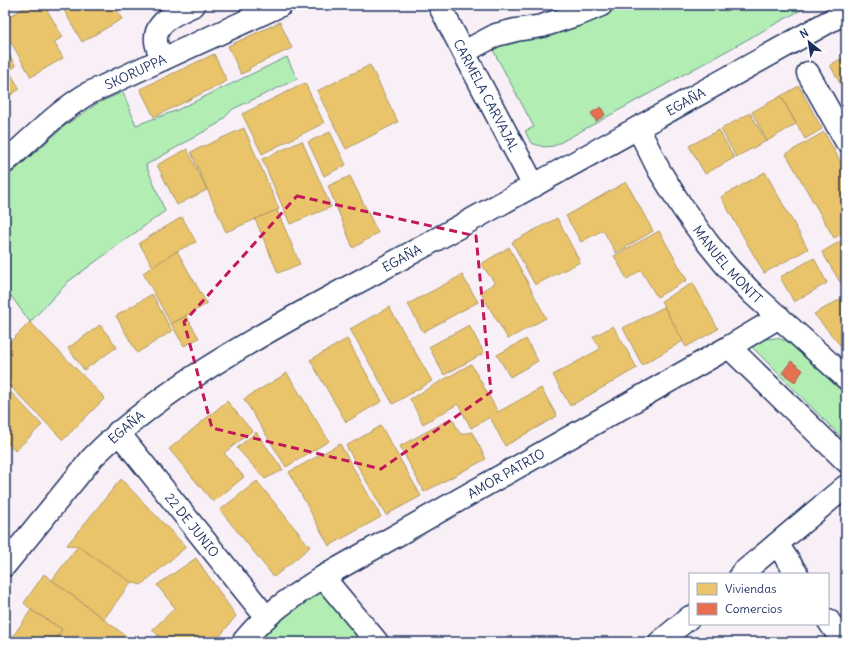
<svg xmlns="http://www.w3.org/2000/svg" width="851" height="647" font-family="Delius,sans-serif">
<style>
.green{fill:#b2eeb3;stroke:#668e88}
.homes{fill:#e9c46a;stroke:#ab9766}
.shops{fill:#e76f51;stroke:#aa5c55}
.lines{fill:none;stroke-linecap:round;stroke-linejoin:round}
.minor-casing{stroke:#1b2f5e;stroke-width:25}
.major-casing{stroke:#1b2f5e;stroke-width:25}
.minor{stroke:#fff;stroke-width:22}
.major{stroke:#fff;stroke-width:22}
.marked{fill:none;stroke:#c2185b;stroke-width:3;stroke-dasharray:8 5;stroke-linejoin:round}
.labels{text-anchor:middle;stroke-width:4;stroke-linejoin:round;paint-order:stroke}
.street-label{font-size:13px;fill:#1b2f5e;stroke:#fff}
</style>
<rect width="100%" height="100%" fill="#f9f0f7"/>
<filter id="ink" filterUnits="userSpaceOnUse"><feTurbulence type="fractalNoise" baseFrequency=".025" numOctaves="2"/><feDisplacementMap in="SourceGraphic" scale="8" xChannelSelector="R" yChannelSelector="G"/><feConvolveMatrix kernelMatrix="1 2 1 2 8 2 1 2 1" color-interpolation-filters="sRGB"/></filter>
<g filter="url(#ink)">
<g class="green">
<polygon points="622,5 810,5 554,146 544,147 531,143 525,131 534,127 493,50 497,45 559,32"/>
<polygon points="287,57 297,79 233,109 219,123 146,165 165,211 69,281 30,322 11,296 5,302 5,179 67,124 98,103 123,92 136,125 175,111"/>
<polygon points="777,338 787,341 846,395 846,442 752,347 765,339"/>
<polygon points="322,588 366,642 257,642 277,621"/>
</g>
<g class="homes">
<polygon points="29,5 44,5 63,37 54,42 63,58 31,77 5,32 5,19"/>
<polygon points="61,5 114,5 122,19 82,42"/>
<polygon points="280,22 292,48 249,68 250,70 241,74 228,46"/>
<polygon points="5,48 16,66 9,71 20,89 5,98"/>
<polygon points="214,54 227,81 154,117 140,89"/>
<polygon points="846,56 846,94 830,65"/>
<polygon points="370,65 398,122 346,149 317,91"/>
<polygon points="305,83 324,123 262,154 242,114"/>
<polygon points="799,86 822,129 805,139 781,96"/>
<polygon points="781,96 796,124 767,141 752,112"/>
<polygon points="750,113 766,141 736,157 721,129"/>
<polygon points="244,128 279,209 226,232 191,152"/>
<polygon points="719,130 734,158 705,174 689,146"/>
<polygon points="330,132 346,165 324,176 308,142"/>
<polygon points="824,132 846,172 846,232 834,238 786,154"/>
<polygon points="302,141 331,207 290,224 262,159"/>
<polygon points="187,149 207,190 177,205 157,165"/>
<polygon points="765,172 808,249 764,273 721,197"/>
<polygon points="350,176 378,233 353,248 328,186"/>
<polygon points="626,182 653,231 616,253 603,230 581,242 566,216"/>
<polygon points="277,210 300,264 278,273 255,219"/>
<polygon points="182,217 196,242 177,251 153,267 139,243"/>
<polygon points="557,218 580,262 535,285 512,242"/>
<polygon points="659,231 687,280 657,297 641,270 627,279 614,256"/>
<polygon points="846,238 846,278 840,282 822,252"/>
<polygon points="509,247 546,318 508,339 480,292 495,283 481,264"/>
<polygon points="177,251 207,304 171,324 143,273"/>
<polygon points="814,258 827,283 794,302 780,277"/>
<polygon points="462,275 478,302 423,332 408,304"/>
<polygon points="693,283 718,329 686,347 661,301"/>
<polygon points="152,294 172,331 137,353 116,316"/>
<polygon points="846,296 846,352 814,314"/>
<polygon points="389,307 432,381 393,404 350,329"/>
<polygon points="664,307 683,341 642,365 623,328"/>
<polygon points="186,316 199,338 184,346 171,324"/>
<polygon points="30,322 105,398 63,440 5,381 5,347"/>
<polygon points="100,325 117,347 84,370 68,348"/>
<polygon points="469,325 484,353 444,375 429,347"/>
<polygon points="613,326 637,368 570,406 553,375 600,349 593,337"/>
<polygon points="347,339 382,401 346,422 310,360"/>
<polygon points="526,339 538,361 510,377 497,355"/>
<polygon points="471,364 498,412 541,388 557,416 505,446 490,417 471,428 458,404 423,424 410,399"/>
<polygon points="287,373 329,441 286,467 244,399"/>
<polygon points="5,386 42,425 15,451 5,441"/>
<polygon points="227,401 252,431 224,453 244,477 213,502 169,449"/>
<polygon points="452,418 460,434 472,432 486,459 424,492 400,446"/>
<polygon points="381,426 421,496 386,515 346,446"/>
<polygon points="256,432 283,470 265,479 237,448"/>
<polygon points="340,444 381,517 329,546 289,472"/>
<polygon points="121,479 186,547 141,585 131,582 78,546 67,545"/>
<polygon points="257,481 310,547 274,577 220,510"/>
<polygon points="78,546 131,582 104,619 52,580"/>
<polygon points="196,558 236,616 215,642 167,642 152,630 175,608 157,585"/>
<polygon points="44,574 126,636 121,642 53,642 62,629 31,610 24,603"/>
<polygon points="31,610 62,629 53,642 9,642"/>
<polygon points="158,635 167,642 153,642"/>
</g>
<g class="shops">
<polygon points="601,107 605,115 596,121 591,113"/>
<polygon points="791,361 803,370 795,382 782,373"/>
</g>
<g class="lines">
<defs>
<g id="minor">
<path id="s1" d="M439 5 534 186"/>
<polyline points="464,52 496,35 516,30 542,26 582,13 601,5"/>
<path d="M163 59C160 53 156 47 156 41 154 21 179 12 194 5"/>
<polyline points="808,73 846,141"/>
<path id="s2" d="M638 128 659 170 682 207 707 242 729 269 753 294 846 378"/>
<path id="s3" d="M5 162C32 139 58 111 89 93L281 5"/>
<polyline points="729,347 846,461"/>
<path id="s4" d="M118 432 266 617"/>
<polyline points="777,544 797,574"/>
<polyline points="741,574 846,486"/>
<polyline points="323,577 377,642"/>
<polyline points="828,620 843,642"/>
<path id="s5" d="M243 642C265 614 293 596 323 577L729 347 779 317"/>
<polyline points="660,642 690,617"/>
</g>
<g id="major">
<path id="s6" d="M5 565 93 457C152 398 226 355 299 314 341 291 383 268 426 245 567 168 706 90 846 12"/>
</g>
</defs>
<use href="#minor" class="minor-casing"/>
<use href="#major" class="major-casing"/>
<use href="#minor" class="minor"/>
<use href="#major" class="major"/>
</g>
</g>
<path class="marked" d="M297 196 476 236 491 392 381 469 212 428 184 322Z"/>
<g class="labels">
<g class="street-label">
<text dy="5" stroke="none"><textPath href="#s3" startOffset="160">SKORUPPA</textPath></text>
<text dy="5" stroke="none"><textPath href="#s1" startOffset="102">CARMELA CARVAJAL</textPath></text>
<text dy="5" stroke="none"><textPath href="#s6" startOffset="832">EGAÑA</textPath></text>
<text dy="5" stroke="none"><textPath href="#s6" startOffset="508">EGAÑA</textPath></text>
<text dy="5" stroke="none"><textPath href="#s2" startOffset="164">MANUEL MONTT</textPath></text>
<text dy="5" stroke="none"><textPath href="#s6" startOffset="184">EGAÑA</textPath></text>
<text dy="5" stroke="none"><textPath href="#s5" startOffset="314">AMOR PATRIO</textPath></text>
<text dy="5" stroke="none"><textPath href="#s4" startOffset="119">22 DE JUNIO</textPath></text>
</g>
</g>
<rect width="851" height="647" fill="none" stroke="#fff" stroke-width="20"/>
<rect x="10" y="10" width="831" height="627" fill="none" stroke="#1b2f5e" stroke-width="1.5" filter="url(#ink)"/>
<rect x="689" y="573" width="140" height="52" fill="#ffffff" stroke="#a4acbf"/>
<rect x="697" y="583" width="20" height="12" fill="#e9c46a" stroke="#a4acbf"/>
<text x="725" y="593" font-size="12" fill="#1b2f5e">Viviendas</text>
<rect x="697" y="603" width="20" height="12" fill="#e76f51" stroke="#a4acbf"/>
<text x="725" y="613" font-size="12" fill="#1b2f5e">Comercios</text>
<g transform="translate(809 42) rotate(330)" stroke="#ffffff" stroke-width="3" paint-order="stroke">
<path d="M0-3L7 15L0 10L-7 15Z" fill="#1b2f5e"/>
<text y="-6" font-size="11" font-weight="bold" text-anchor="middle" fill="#1b2f5e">N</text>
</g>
</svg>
